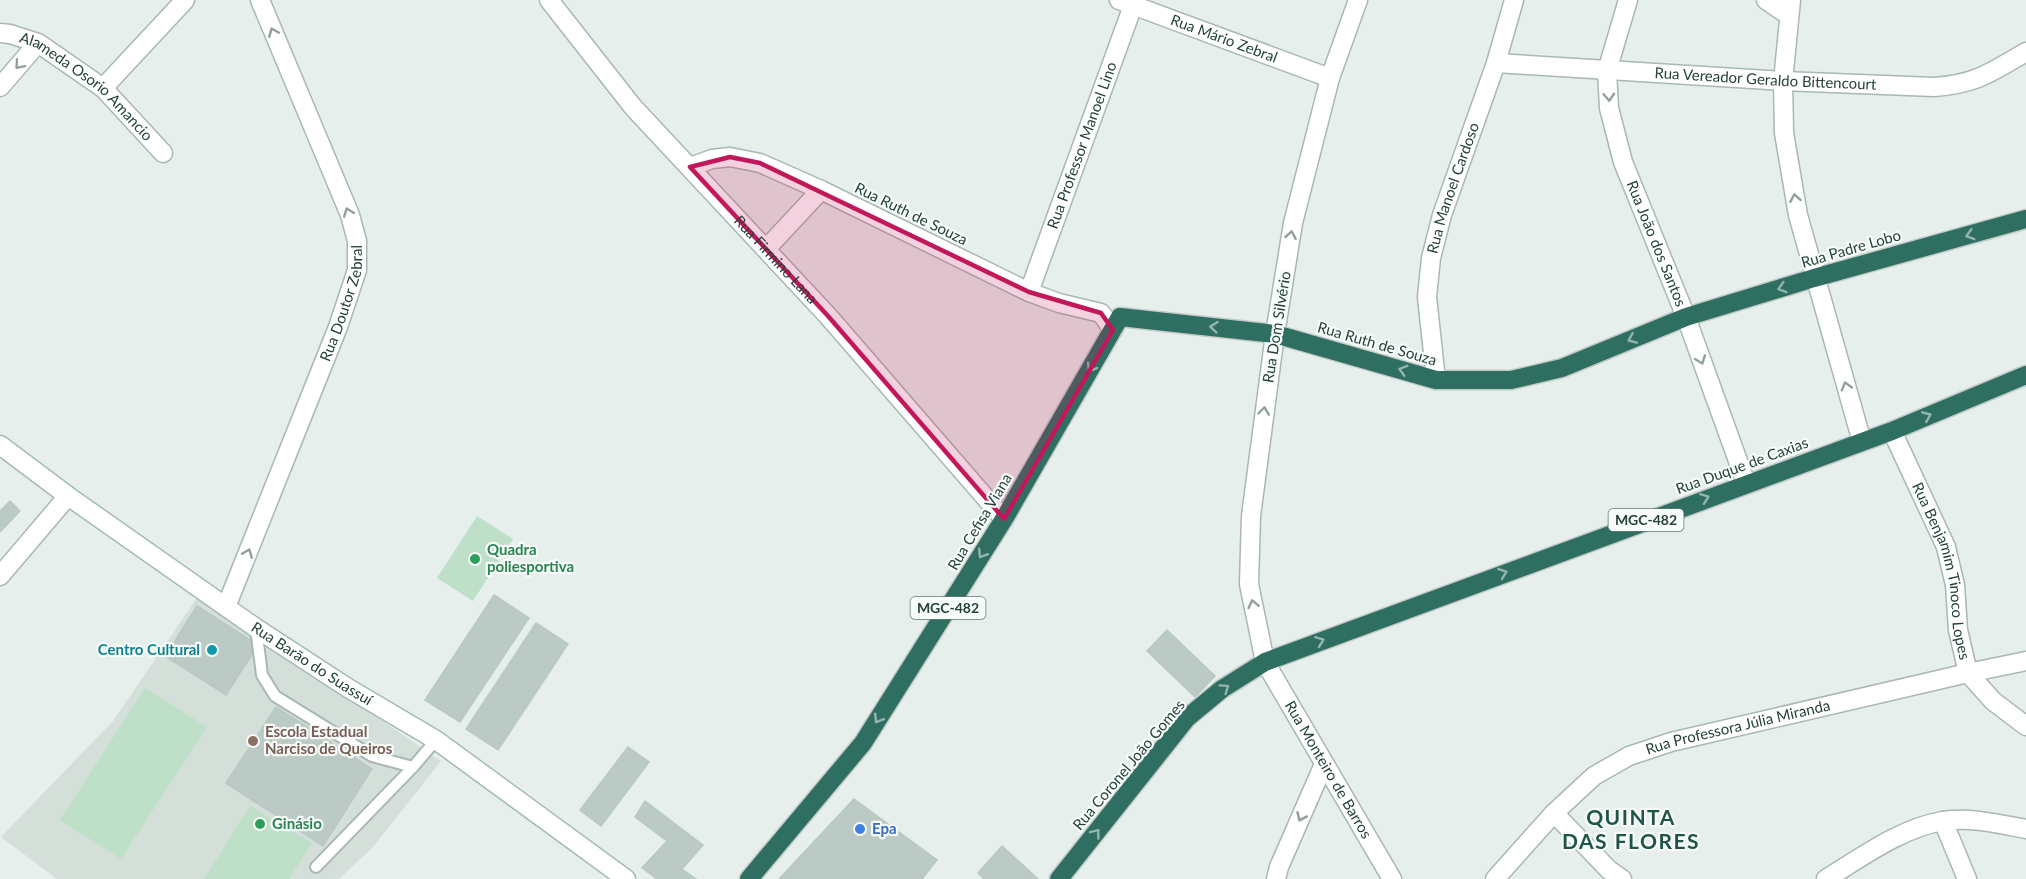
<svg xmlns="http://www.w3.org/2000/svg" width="2026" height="879" font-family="Lato,sans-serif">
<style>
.built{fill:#d4dfda}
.green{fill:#bfe0c8}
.building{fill:#bbcac4;stroke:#b8c9c2;stroke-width:1.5}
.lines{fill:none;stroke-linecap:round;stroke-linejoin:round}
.lane-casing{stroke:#a8b8b2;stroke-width:14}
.street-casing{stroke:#a8b8b2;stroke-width:21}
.secondary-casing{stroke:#a4bbb3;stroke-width:21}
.highway-casing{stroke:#c2cac8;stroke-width:21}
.lane{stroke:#fff;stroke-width:10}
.street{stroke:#fff;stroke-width:18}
.secondary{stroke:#fff;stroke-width:18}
.highway{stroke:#2f6f62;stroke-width:18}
.oneway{stroke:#92a09c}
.oneway2{stroke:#93b5ae}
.marked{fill:#c2185b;fill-opacity:0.2;stroke:#c2185b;stroke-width:4.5;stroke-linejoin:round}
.leisure-dot{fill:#2e9e5b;stroke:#f7fbf9;stroke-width:2}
.culture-dot{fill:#0f9aa8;stroke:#f7fbf9;stroke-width:2}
.education-dot{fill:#8d6e63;stroke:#f7fbf9;stroke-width:2}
.shop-dot{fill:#3f7fe0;stroke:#f7fbf9;stroke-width:2}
.labels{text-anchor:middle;stroke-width:4.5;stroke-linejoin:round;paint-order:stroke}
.shield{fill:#f7fbf9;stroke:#637a73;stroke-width:1.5}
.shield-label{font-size:14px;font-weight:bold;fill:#24423a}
.street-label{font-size:15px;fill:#24423a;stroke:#f7fbf9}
.leisure-label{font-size:15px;font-weight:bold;fill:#27864d;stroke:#f7fbf9;text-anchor:start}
.culture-label{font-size:15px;font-weight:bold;fill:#0d838f;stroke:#f7fbf9;text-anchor:end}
.education-label{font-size:15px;font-weight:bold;fill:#785e54;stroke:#f7fbf9;text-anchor:start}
.shop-label{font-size:15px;font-weight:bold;fill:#366cbe;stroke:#f7fbf9;text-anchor:start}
.district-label{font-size:21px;font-weight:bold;letter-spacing:1.5px;fill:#1f5548;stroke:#f7fbf9}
</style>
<rect width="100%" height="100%" fill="#e6efeb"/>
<polygon class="built" points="199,595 441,761 373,847 339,879 57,879 1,837 113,721"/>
<g class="green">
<polygon points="477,516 513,539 473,601 437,578"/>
<polygon points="145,688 207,727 121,859 60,820"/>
<polygon points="250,806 312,843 289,879 204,879"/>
</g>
<g class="building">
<polygon points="10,501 20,511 0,532 0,511"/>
<polygon points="494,595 529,618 460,722 425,700"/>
<polygon points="197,606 258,645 226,695 165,656"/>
<polygon points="536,623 568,644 498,750 466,729"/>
<polygon points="1167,630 1215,676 1195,697 1147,651"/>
<polygon points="276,707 372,769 323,846 226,783"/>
<polygon points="628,747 649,762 601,826 580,810"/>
<polygon points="854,799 937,860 922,879 779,879"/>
<polygon points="645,801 703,845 682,869 696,879 657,879 642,868 667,841 635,817"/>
<polygon points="1002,846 1038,879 984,879 978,873"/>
</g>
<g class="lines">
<defs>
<g id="lane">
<polyline points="256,628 262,675 275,696 372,756 413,767 436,740"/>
<polyline points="316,867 413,767"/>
</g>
<g id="street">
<path id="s1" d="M549 0 633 107 828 316 1004 519"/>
<path id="s2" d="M1119 0 1330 78"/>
<path id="s3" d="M1358 0 1330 78 1293 223 1275 334 1251 516 1249 584 1265 662 1392 879"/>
<path id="s4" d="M1628 0 1607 71 1609 108 1623 162 1686 317 1746 483"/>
<polyline points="1766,0 1788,15"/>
<polyline points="1791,0 1783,81 1784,133 1798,215 1862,442"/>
<path id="s5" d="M0 33 10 34 38 43 103 88 163 153"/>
<path id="s6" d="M1496 63 1783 81 1934 87C1976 84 1990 73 2026 52"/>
<polyline points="0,87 38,43"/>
<polyline points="103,88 185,0"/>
<polyline points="690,167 712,159 730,157 760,163 821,190 1029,292 1059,303 1101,313 1113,330"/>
<polyline points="766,249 821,190"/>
<path id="s7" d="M1029 292 1135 0"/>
<path id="s8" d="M1436 380 1427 297 1431 258 1442 215 1496 63 1514 0"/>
<path id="s9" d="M1892 431 1946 547 1955 585 1958 630 1968 673 1993 701 2026 726"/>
<polyline points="0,576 68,496"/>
<path id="s10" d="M226 607 338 327 357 270V241L350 215 260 0"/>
<polyline points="1554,813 1609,870 1622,879"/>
<polyline points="1943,821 1967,879"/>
<polyline points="1276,879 1279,867 1324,764"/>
<path id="s11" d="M1495 879 1554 813 1594 776 1629 756 1671 742 1968 673 2026 661"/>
<path d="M1826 879C1862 857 1901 828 1943 821 1971 817 1999 824 2026 829"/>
</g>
<g id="secondary">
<path id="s12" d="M0 445 68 496 256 628 348 688 436 740 626 879"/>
</g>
<g id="highway">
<polyline points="749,879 863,743 1004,519 1120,317 1275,334 1436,380 1511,380 1562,368 1686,317 1814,278 2026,219"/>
<polyline points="1059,879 1187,718 1222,689 1265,662 1892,431 2026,375"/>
</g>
</defs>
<use href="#lane" class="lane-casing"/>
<use href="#street" class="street-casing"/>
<use href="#secondary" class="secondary-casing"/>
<use href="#highway" class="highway-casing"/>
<use href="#lane" class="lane"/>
<use href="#street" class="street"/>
<use href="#secondary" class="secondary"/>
<use href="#highway" class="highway"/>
</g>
<defs><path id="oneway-chevron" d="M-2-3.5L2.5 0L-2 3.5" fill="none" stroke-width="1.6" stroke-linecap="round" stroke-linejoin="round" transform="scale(1.5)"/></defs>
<g class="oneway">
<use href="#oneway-chevron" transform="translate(273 32) rotate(-113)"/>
<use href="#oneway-chevron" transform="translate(19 65) rotate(131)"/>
<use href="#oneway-chevron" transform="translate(1609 97) rotate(87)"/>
<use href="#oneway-chevron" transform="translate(1795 198) rotate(-100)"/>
<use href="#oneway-chevron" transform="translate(348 212) rotate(-111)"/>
<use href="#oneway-chevron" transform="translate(1291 235) rotate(-80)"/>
<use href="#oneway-chevron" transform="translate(1701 360) rotate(70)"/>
<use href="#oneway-chevron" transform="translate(1846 386) rotate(-106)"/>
<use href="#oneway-chevron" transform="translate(1264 411) rotate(-83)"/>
<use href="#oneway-chevron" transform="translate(248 553) rotate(-68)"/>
<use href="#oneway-chevron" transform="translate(1253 604) rotate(-102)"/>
<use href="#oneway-chevron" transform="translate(1301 817) rotate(114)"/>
</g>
<g class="oneway2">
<use href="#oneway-chevron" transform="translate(1970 235) rotate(164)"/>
<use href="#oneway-chevron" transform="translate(1782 288) rotate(163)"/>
<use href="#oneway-chevron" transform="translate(1214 327) rotate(-174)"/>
<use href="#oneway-chevron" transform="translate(1632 339) rotate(157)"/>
<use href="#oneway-chevron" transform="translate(1091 368) rotate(120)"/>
<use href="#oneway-chevron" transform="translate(1403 370) rotate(-164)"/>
<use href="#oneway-chevron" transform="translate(1927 416) rotate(-23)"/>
<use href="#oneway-chevron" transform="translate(1705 498) rotate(-20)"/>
<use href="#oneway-chevron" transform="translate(982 554) rotate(122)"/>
<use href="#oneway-chevron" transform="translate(1503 573) rotate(-20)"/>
<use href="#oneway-chevron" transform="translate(1320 641) rotate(-20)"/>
<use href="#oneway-chevron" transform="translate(1225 688) rotate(-35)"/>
<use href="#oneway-chevron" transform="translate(878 719) rotate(122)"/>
<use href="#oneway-chevron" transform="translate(1096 833) rotate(-52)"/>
</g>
<path class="marked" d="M730 157 760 163 1029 292 1101 313 1113 330 1004 519 828 316 690 167Z"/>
<g class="leisure-dot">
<circle cx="475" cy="559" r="6"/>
<circle cx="260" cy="824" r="6"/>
</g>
<circle class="culture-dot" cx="212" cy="650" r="6"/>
<circle class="education-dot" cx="253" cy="741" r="6"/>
<circle class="shop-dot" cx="860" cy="829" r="6"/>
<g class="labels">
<g class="shield">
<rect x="1608.5" y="509" width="75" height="22" rx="4.5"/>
<rect x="910.5" y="597" width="75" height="22" rx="4.5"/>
</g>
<g class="shield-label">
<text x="1646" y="525">MGC-482</text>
<text x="948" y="613">MGC-482</text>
</g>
<g class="street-label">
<text dy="5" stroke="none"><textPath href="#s2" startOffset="112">Rua Mário Zebral</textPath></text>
<text dy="5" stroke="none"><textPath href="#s6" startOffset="270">Rua Vereador Geraldo Bittencourt</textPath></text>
<text dy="5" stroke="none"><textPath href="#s5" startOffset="104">Alameda Osorio Amancio</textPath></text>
<text dy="5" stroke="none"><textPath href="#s7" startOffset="156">Rua Professor Manoel Lino</textPath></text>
<text dy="5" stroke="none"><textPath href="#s8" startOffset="196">Rua Manoel Cardoso</textPath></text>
<text transform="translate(911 214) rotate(26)" y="5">Rua Ruth de Souza</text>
<text dy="5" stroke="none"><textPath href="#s4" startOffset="255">Rua João dos Santos</textPath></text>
<text transform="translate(1851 249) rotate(-16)" y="5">Rua Padre Lobo</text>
<text dy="5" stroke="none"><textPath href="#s1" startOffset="345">Rua Firmino Lana</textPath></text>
<text dy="5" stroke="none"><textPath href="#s10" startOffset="326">Rua Doutor Zebral</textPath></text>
<text transform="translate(1277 327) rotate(-81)" y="5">Rua Dom Silvério</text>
<text transform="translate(1377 344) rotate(16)" y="5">Rua Ruth de Souza</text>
<text transform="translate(1742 466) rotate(-20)" y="5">Rua Duque de Caxias</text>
<text transform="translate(980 522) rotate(-59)" y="5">Rua Cefisa Viana</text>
<text dy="5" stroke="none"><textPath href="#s9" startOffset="150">Rua Benjamim Tinoco Lopes</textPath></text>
<text dy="5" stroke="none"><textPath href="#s12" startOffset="381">Rua Barão do Suassuí</textPath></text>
<text dy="5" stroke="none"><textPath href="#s11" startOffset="296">Rua Professora Júlia Miranda</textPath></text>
<text transform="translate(1129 765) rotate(-50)" y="5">Rua Coronel João Gomes</text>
<text dy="5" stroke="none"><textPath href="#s3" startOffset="801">Rua Monteiro de Barros</textPath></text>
</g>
<g class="leisure-label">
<text x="487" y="555">Quadra<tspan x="487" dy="17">poliesportiva</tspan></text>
<text x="272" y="829">Ginásio</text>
</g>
<g class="culture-label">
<text x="200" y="655">Centro Cultural</text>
</g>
<g class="education-label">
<text x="265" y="737">Escola Estadual<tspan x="265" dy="17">Narciso de Queiros</tspan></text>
</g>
<g class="shop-label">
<text x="872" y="834">Epa</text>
</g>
<g class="district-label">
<text x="1631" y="825">QUINTA<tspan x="1631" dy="24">DAS FLORES</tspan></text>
</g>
</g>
</svg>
